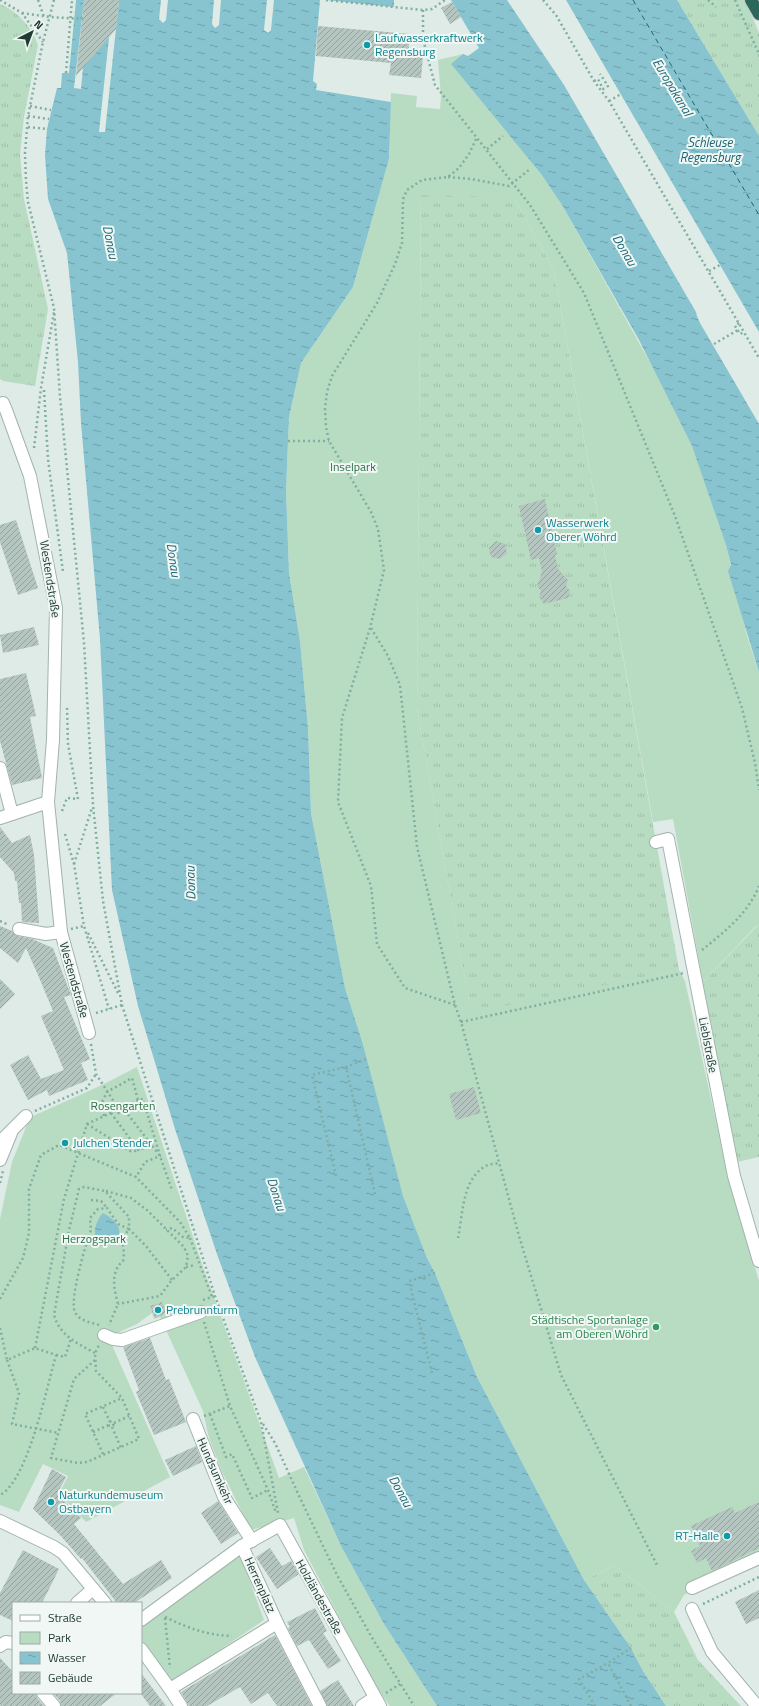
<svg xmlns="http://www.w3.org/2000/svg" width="759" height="1706" font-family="'Titillium Web',sans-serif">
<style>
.grass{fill:url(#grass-tufts)}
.green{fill:#b8dcc2}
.water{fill:url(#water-ripples)}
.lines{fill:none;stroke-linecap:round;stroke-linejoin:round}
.ferry{stroke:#1b6676;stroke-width:1;stroke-dasharray:5 4;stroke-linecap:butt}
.building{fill:url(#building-hatch)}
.minor-casing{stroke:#a2b3ad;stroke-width:14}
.highway-casing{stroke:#c1c8c6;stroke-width:14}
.path{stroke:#80aea0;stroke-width:2.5;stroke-dasharray:2 3;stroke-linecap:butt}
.minor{stroke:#fff;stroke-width:12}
.highway{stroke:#2c675b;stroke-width:12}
.culture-dot{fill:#0f9aa8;stroke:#f0f7f4;stroke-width:1.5}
.leisure-dot{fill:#2e9e5b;stroke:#f0f7f4;stroke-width:1.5}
.labels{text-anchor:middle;stroke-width:4;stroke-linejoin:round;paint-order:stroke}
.culture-label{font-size:12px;fill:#0d838f;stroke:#f0f7f4;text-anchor:start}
.park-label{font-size:12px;fill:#2b7147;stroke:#f0f7f4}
.street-label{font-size:12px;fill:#203b34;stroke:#f0f7f4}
.leisure-label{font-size:12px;fill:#27864d;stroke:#f0f7f4;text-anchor:end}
.water-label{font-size:13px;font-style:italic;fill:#1b6676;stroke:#f0f7f4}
</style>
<defs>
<pattern id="grass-tufts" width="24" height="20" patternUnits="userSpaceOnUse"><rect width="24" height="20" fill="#b8dcc2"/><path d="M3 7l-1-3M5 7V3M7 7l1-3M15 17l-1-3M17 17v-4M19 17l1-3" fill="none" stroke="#9ebea7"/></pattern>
<pattern id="water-ripples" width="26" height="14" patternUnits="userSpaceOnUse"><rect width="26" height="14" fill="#87c4d0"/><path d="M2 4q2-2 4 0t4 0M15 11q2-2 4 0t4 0" fill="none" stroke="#6ea0aa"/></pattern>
<pattern id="building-hatch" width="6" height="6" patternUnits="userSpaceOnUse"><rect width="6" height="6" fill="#b5c5bf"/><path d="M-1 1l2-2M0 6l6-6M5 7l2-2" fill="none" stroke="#93a19c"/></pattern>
</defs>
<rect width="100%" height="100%" fill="#dfebe6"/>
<g class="grass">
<polygon points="677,0 744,0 747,4 759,33 759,136"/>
<path d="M0 4C17 11 32 27 38 45L24 117 20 154 24 199 48 309 35 386 3 381 0 379Z"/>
<polygon points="421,194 514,197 554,271 679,970 471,1014 417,708"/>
<polygon points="759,925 759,1157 737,1162 703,982 757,926"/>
<polygon points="615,1566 674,1612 698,1660 741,1706 666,1706 643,1671 631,1648 584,1580"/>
</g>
<g class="green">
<polygon points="463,54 452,65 541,174 562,205 656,373 692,446 700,466 726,545 747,636 759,672 759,925 756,926 703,982 673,819 653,822 554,271 514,197 421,195 417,708 471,1013 679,970 685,981 729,1180 759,1281 759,1560 684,1595 674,1612 615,1566 584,1580 477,1377 435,1273 427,1258 403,1196 387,1148 362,1041 345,988 311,813 308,728 300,641 289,573 286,491 289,417 301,363 353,287 389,159 391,93 417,96 416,107 440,109 441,97 438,60"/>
<polygon points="137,1067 204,1270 279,1478 304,1467 341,1546 384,1624 437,1706 390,1706 376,1687 304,1550 294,1518 251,1530 222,1472 209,1438 203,1411 160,1317 154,1319 152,1313 137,1324 115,1334 112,1345 170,1477 86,1522 59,1494 68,1476 43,1464 19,1512 0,1505 0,1219 12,1162 28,1122 33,1116 102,1085"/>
<polygon points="240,1554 264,1620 171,1683 141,1640 141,1626"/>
</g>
<g class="water">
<polygon points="76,0 84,0 74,88 81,89 83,67 113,0 99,132 105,132 119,0 161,0 159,19 163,23 166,20 168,0 214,0 212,24 215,28 219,25 221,0 267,0 264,30 268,33 271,30 274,0 320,0 313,81 317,84 316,90 391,102 389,159 353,287 301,363 289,417 286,491 289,573 300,641 308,728 311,813 345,988 362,1041 403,1196 427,1258 435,1273 477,1377 584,1580 631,1648 643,1671 666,1706 437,1706 384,1624 341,1546 255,1357 218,1257 175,1129 138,1006 112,890 100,639 81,423 78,362 67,253 48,199 45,155 47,129 57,88 61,88 62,73 69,73"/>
<polygon points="326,0 394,0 394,7"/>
<polygon points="451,0 507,0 564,85 696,312 697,316 700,323 759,424 759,672 728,571 731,565 726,545 692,446 639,340 562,205 541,174 451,64 463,54 468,56 479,48"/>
<polygon points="566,0 677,0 759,136 759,332"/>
<path d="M103 1213C109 1216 117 1222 119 1229 122 1241 109 1245 100 1246 91 1235 95 1222 103 1213Z"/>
</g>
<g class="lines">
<polyline class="ferry" points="633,0 759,215"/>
</g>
<g class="building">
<polygon points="84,0 119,0 116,29 76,76"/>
<polygon points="452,2 461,17 450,24 441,8"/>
<polygon points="318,26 410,34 408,55 423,56 421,78 389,75 391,63 316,56"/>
<polygon points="545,499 557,554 555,555 558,569 568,580 566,586 570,591 568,598 544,604 539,597 541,591 537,586 542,572 539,558 531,560 519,506"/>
<polygon points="16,520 38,588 18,595 0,542 0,525"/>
<polygon points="496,541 505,544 507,553 500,559 491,557 489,548"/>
<polygon points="34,627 39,645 3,653 0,635"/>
<polygon points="26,673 36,716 30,717 42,778 12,785 0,741 0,679"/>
<polygon points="0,827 12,843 30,835 34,855 39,923 22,922 21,903 19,903 17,881 15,881 14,873 0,857"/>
<polygon points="0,926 12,931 17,936 32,939 53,948 71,995 64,997 90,1059 81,1063 88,1080 49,1096 47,1090 28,1100 10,1065 28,1055 41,1079 64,1070 41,1016 53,1011 38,975 26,948 18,963 0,948"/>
<polygon points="0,979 15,994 0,1009"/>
<polygon points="474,1087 481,1113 456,1120 449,1094"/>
<polygon points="162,1302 166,1313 155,1318 150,1306"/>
<polygon points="150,1338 166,1380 169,1379 186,1422 154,1435 136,1392 139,1390 123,1347"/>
<polygon points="196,1446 202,1462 173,1476 165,1460"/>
<polygon points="52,1469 66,1477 57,1494 81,1518 74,1524 123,1584 161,1560 172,1578 134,1603 117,1603 82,1558 81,1559 60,1535 33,1509"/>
<polygon points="218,1501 238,1533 221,1544 201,1513"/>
<polygon points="759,1502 759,1548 712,1571 706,1558 697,1563 691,1551 700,1546 691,1526 732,1507 735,1513"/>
<polygon points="270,1548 282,1566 291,1561 299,1574 277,1589 256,1557"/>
<polygon points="23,1550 59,1569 42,1603 13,1603 13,1621 0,1615 0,1593"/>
<polygon points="759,1590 759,1618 746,1624 735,1602"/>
<polygon points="315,1608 327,1631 323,1633 341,1661 328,1669 309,1640 297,1646 288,1628 290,1627 287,1622"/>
<polygon points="275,1635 312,1706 277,1706 268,1693 251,1704 240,1687 207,1706 189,1706 181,1692"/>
<polygon points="0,1658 13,1672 13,1693 36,1693 37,1698 44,1706 0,1706"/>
<polygon points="141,1673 166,1706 150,1706 141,1694"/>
<polygon points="338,1680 354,1706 327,1706 320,1691"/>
<polygon points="53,1693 117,1693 100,1706 61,1706 60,1701"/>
</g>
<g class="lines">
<defs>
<g id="minor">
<polyline points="0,404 3,403 6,410 30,476 56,608 53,740 48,802 61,932 89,1033"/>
<polyline points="0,768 12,814"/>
<polyline points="0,818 48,802"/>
<polyline points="656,842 668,839 734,1176 759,1261"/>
<polyline points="19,929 46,934 61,932"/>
<polyline points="0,1142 26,1116"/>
<polyline points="0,1160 11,1133"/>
<polyline points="104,1335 113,1339 122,1340 201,1312"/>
<polyline points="193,1419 224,1497 252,1541"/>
<polyline points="0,1521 54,1547 63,1553 105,1603"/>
<polyline points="692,1588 759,1558"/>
<polyline points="77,1603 93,1589"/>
<polyline points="692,1609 712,1652 757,1706"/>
<polyline points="141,1620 242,1546 280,1525 380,1706"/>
<polyline points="277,1623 320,1706"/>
<polyline points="0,1646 6,1642 13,1643"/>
<polyline points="141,1649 170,1689 277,1623 242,1546"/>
<polyline points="170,1689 181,1706"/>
<polyline points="43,1693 54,1706"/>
<polyline points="362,1706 374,1698"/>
</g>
<polyline id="highway" points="751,0 759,14"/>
</defs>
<use href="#minor" class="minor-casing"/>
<use href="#highway" class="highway-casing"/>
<g class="path">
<polyline points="0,0 22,13 43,42"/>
<polyline points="38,0 44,17"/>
<polyline points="54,0 43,42 28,116 25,153 26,181 28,202 54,308 60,397 84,643 93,805 103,901 122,1005 215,1296 261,1422 278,1513"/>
<polyline points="326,0 423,10 432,9 445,0"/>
<polyline points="543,0 556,15 594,81 609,101 759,358"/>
<polyline points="708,0 716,7"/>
<polyline points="735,0 759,54"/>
<polyline points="423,10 423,39 435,85 530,205 584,293 675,516 742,708 755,763 759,790"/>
<polyline points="22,13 50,17 83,19"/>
<polyline points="66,73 72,0"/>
<polyline points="594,81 598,79 603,89 608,86 600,74"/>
<polyline points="609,101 621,94"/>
<polyline points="30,106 51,110"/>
<polyline points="28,116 49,119"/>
<polyline points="28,127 47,129"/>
<polyline points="487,149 503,136"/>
<polyline points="448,177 471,179 509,186 530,169"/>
<polyline points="709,271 720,265"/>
<polyline points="739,323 735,326 740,334 744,332"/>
<polyline points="714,344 738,330"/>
<polyline points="44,390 48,459 63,572"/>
<polyline points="288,441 329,441"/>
<polyline points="34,448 41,388 54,312"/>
<polyline points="371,628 388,656 400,685 417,847 455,1005 461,1022 519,1236 561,1375 657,1565"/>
<polyline points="62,811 67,798 78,799 68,744 67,707"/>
<polyline points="65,834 74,864 84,926 109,1009"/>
<polyline points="74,864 92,808"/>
<polyline points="0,921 9,925"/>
<polyline points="71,929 84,926"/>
<polyline points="88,933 118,993"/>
<path d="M702 950C724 932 748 914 759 886"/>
<polyline points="455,1005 405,988 377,944 371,886 338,802 342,718 370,628 384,570 378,529 371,512 329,441 326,427 325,409 327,392 332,376 377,303 395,264 402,243 403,199 407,190 422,180 448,177 459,168 469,154 477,137"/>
<polyline points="96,1013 122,1005"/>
<polyline points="461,1022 684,973"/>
<polyline points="91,1044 96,1074 118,1108"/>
<polyline points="366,1059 346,1067 375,1194"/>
<polyline points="138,1100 123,1108 160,1156 172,1190"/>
<circle cx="120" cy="1110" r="3"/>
<polyline points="35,1111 87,1088 96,1074"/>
<polyline points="111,1113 139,1151 150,1143"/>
<polyline points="104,1116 101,1104 107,1092 132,1078 138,1100 143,1099 160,1156 145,1162 136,1177"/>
<polyline points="87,1124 130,1151 139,1151"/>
<polyline points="336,1176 312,1075 346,1067"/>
<polyline points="0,1183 3,1171"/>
<polyline points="106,1191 131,1198 148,1211 184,1247 188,1256 186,1267 172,1280 160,1296 118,1304"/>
<polyline points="91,1200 101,1201 107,1208"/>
<polyline points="190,1238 212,1297"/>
<path d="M458 1238C463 1214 462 1181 484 1167 488 1164 494 1164 499 1163"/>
<polyline points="186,1267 195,1265"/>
<polyline points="0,1299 23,1258 29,1233 29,1189 41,1155 59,1145 136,1177 180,1222 190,1238 183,1237 172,1228 166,1230"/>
<polyline points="203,1300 215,1296"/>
<polyline points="204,1322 230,1406 268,1490 276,1513"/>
<path d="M99 1325C90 1322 79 1321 75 1312 69 1300 86 1243 91 1230L90 1218 98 1209 107 1208 118 1224 129 1229 122 1239 124 1253 123 1261C110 1272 114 1289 118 1304L109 1325"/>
<path d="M0 1328 7 1360 35 1348 56 1355C47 1386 28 1481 0 1495"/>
<polyline points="35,1348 64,1199 87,1124 117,1110"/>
<path d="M95 1353C77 1343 60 1336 54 1315L69 1230 79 1189 84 1187 105 1191 129 1217V1229L146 1246 172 1280"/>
<polyline points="56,1355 65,1357 71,1339"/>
<polyline points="7,1360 19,1393 12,1424 59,1433"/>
<polyline points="95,1360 74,1379 51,1458 78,1463 87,1462 139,1439 122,1398 96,1371 95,1353 99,1345"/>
<polyline points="432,1373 409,1281 435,1273"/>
<polyline points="103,1407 110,1422"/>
<polyline points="210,1414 226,1457 232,1454 252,1498 268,1490"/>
<polyline points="204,1416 230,1406"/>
<circle cx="111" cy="1424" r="2.5"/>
<polyline points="114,1423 129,1416"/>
<polyline points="263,1424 275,1443 300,1498 337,1575 371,1636 414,1706"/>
<polyline points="112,1427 121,1448"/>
<polyline points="93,1432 109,1425"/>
<polyline points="103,1454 85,1414 122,1398"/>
<polyline points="703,1604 759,1577"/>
<path d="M165 1617C188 1628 206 1635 232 1636"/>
<polyline points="165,1618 170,1668"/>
<polyline points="386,1693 400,1684"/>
<polyline points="595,1706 579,1679 608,1663"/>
<polyline points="631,1706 608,1663 631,1648"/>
</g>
<use href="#minor" class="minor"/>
<use href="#highway" class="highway"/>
</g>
<g class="culture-dot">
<circle cx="367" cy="45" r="4"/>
<circle cx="538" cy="530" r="4"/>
<circle cx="65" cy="1143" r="4"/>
<circle cx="158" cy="1310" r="4"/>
<circle cx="51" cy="1502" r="4"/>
<circle cx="727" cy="1536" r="4"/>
</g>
<circle class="leisure-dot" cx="656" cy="1327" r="4"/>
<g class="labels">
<g class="culture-label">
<text x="375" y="42">Laufwasserkraftwerk<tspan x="375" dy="14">Regensburg</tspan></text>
<text x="546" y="527">Wasserwerk<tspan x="546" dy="14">Oberer Wöhrd</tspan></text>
<text x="73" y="1147">Julchen Stender</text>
<text x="166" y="1314">Prebrunnturm</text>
<text x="59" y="1499">Naturkundemuseum<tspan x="59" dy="14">Ostbayern</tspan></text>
<text x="719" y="1540" text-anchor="end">RT-Halle</text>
</g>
<g class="park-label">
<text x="353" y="471">Inselpark</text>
<text x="123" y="1110">Rosengarten</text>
<text x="94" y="1243">Herzogspark</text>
</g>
<g class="street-label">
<text transform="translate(50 579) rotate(81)" y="4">Westendstraße</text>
<text transform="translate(74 980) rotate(74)" y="4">Westendstraße</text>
<text transform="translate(708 1045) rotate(79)" y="4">Lieblstraße</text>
<text transform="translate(215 1471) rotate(66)" y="4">Hundsumkehr</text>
<text transform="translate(260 1585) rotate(66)" y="4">Herrenplatz</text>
<text transform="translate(319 1597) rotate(61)" y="4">Holzländestraße</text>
</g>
<g class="leisure-label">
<text x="648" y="1324">Städtische Sportanlage<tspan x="648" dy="14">am Oberen Wöhrd</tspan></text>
</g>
<g class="water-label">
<text transform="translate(673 87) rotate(59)" y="5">Europakanal</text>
<text x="710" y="147">Schleuse<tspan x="710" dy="15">Regensburg</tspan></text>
<text transform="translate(111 242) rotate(79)" y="5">Donau</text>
<text transform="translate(625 250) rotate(59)" y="5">Donau</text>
<text transform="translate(174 560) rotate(82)" y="5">Donau</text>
<text transform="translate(190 883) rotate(-92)" y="5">Donau</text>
<text transform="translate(277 1194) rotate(72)" y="5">Donau</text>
<text transform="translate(401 1491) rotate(61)" y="5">Donau</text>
</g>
</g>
<rect x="12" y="1602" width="130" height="92" fill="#f0f7f4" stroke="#9daca7"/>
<rect x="20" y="1615" width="20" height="6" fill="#ffffff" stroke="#9daca7"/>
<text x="48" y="1622" font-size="12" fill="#203b34">Straße</text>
<rect x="20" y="1632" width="20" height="12" fill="#b8dcc2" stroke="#9daca7"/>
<text x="48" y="1642" font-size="12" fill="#203b34">Park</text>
<rect x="20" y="1652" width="20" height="12" fill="url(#water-ripples)" stroke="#9daca7"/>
<text x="48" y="1662" font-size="12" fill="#203b34">Wasser</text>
<rect x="20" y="1672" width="20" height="12" fill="url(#building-hatch)" stroke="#9daca7"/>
<text x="48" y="1682" font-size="12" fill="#203b34">Gebäude</text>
<g transform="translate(32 32) rotate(42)" stroke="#f0f7f4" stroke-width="3" paint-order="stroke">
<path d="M0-3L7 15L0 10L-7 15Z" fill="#203b34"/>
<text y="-6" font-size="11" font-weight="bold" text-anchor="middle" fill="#203b34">N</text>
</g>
</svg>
